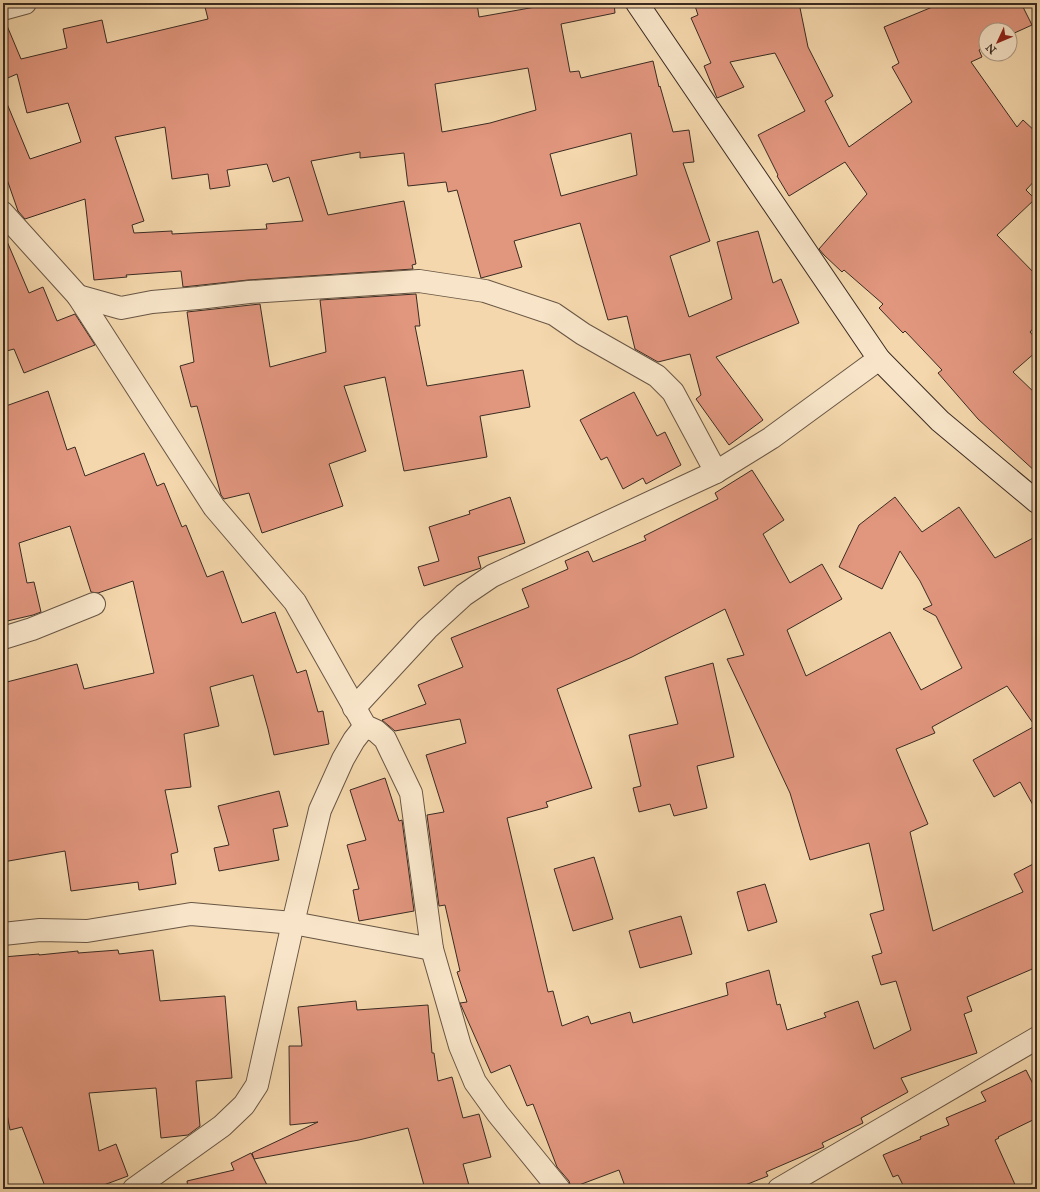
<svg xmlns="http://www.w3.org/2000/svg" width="1040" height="1192" font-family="'IM FELL Great Primer',serif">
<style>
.building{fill:#e1967e;stroke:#3a2b22;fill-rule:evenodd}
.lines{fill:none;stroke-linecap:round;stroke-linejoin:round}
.street-casing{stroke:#685644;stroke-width:24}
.secondary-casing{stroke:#3a2b22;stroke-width:24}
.street{stroke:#f8e5c9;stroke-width:22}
.secondary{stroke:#f8e5c9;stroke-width:22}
</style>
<rect width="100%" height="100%" fill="#f4d7ac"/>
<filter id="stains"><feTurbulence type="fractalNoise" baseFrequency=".005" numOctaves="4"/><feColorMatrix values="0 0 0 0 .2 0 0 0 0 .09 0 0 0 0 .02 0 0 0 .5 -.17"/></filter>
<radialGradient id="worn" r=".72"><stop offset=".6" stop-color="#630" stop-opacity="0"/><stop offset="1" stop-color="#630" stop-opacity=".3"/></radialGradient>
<g class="building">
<path d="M204 3H477L479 17 558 3H614L615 13 561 24 570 72 579 71 581 78 653 61 659 87 660 86 673 132 689 130 694 162 683 163 710 241 670 256 689 317 732 299 717 242 758 231 773 283 781 279 799 323 716 357 763 420 729 445 696 399 701 395 690 354 658 362 635 349 627 316 608 320 580 223 514 241 522 267 481 278 457 190 448 192 446 182 408 186 404 153 360 158V152L311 161 328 215 404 201 416 264 412 265 413 269 248 280 183 287 181 271 126 275 127 277 94 280 85 199 25 219 18 211 3 168V94L30 159 81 142 68 103 27 113 17 74 3 80V21H5L21 59 67 48 63 29 102 20 107 43 208 19ZM528 68 536 110 490 123 442 132 435 84ZM165 127 172 179 208 174 210 189 230 186 227 170 267 164 273 182 289 177 303 221 266 224 267 229 172 234V231L134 233 132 225 144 221 115 137ZM631 133 637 175 561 196 550 154Z"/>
<polygon points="694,3 799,3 808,47 833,96 825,101 849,147 912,102 892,67 899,63 884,27 942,3 1021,3 1032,25 1010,35 1010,30 986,30 986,47 979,50 982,57 971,62 1017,127 1023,120 1037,133 1037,178 1026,190 1035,199 997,235 1037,276 1037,324 1030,332 1037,340 1037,351 1013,372 1037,395 1037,473 978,419 938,373 942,370 905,331 903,333 879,308 883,304 844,270 842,272 824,255 819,249 867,194 845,162 789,196 777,176 778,175 758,135 805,111 775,53 730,62 744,87 717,98 704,66 711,63 691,18 698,15"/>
<polygon points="3,232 29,293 43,287 57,321 75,314 95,345 24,373 14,349 3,352"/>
<polygon points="416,294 420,326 415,326 427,386 523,370 530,407 480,416 487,457 404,471 385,377 344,386 366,451 329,464 343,506 262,533 249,493 224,499 221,495 197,406 191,407 180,366 194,362 187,312 260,304 270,367 326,352 320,300"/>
<polygon points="48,391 67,450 75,447 85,476 144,453 157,486 164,483 182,527 186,525 207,577 223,571 242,623 275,612 297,673 306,670 318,712 323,711 329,744 274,755 268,729 253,675 210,687 219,726 184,734 191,787 165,790 178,852 171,854 176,884 139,890 138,882 71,891 65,851 3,862 3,683 77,664 84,689 154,673 133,581 98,593 91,592 70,526 19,543 27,583 34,582 41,612 33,615 3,622 3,407"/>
<polygon points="634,392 657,436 665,432 681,465 646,484 643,478 623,489 607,457 601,460 580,420"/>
<path d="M752 470 784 520 763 534 790 583 822 564 842 599 787 630 806 676 890 632 921 690 962 668 936 616 923 609 932 605 920 581 900 551 882 589 839 567 859 525 895 497 922 532 959 507 995 558 1037 536V812L1020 782 994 797 973 760 1035 726 1007 686 932 727 935 733 896 749 928 824 910 832 933 931 1023 892 1014 874 1037 862V967L967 997 972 1011 964 1014 977 1053 901 1078 908 1092 861 1118 863 1123 822 1143 824 1147 766 1172 768 1176 735 1189H626L619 1170 571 1188 569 1181 557 1167 533 1104 527 1106 510 1065 491 1073 460 1003 467 1002 457 972 460 971 445 905 439 906 427 815 444 812 426 755 466 743 460 719 395 731 382 720 426 704 418 685 463 667 451 638 529 607 522 589 568 569 565 561 588 551 593 562 646 540 644 536 718 499 715 493ZM725 609 744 655 727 659 790 793 810 860 869 843 884 910 870 914 882 953 872 956 881 985 896 981 911 1030 874 1049 858 1001 824 1013 826 1017 787 1030 780 1004 777 1005 769 970 726 983 728 995 633 1023 630 1012 591 1024 588 1016 562 1026 553 991 548 992 507 818 548 807 546 802 592 788 557 689 632 657Z"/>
<polygon points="510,497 525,543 478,557 481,568 424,586 418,567 439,561 429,527 470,514 469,511"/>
<polygon points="713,663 734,757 697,766 707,808 674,816 670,804 639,812 633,788 641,786 629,735 678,724 665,677"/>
<polygon points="385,778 399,821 402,820 414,911 359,921 353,890 359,889 347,845 366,840 350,790"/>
<polygon points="279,791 288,826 273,829 279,860 219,871 214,848 229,845 218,806"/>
<polygon points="594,857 613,919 573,931 554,869"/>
<polygon points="765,884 777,922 748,931 737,892"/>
<polygon points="681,916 692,954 640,968 629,931"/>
<polygon points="118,950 119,954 153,950 160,1001 225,996 232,1078 196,1081 200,1126 188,1135 161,1138 156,1088 89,1093 99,1151 116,1144 128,1176 93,1189 46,1189 22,1127 10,1130 3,1093 3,957 39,954 39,955 78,951 78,953"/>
<polygon points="356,1001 357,1010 428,1005 432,1053 434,1053 438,1081 452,1077 463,1118 479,1114 491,1157 463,1164 470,1189 425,1189 408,1128 359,1140 254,1159 252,1153 318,1122 290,1125 289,1046 302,1046 298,1007"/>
<polygon points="1026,1070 1037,1092 1037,1118 998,1137 999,1138 995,1140 1017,1189 905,1189 898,1175 893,1177 883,1155 921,1139 920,1137 949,1125 946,1118 986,1101 981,1092"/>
<polygon points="251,1153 269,1189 188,1189 187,1181 234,1170 231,1163"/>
</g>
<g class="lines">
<defs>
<g id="street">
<polyline points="3,9 25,3"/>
<polyline points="3,213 78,296 214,507 295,602 365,726 376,731 385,739 411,793 432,949 460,1046 475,1082 498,1114 559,1189"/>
<polyline points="78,296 121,308 152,302 198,298 249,292 419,281 485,291 554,314 583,334 657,376 673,392 716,472"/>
<polyline points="3,638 32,629 94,604"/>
<polyline points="354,708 427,629 464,595 492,576 716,472 771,438 879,359"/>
<polyline points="3,934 40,930 87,931 191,914 293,923 432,949"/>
<polyline points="134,1189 222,1126 244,1105 257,1085 293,923 320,810 343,759 354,740 365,726"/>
<polyline points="779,1189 1037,1038"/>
</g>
<polyline id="secondary" points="637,3 879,359 940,421 1037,502"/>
</defs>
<use href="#street" class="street-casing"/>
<use href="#secondary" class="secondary-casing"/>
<use href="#street" class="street"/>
<use href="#secondary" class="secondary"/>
</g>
<rect width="1040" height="1192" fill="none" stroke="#f4d7ac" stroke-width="16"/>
<rect x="4" y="4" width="1032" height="1184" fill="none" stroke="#3a2b22" stroke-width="2"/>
<rect x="8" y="8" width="1024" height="1176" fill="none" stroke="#3a2b22"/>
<g transform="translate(998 42) rotate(226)"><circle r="19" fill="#f8e5c9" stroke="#ac9b86"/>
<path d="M0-3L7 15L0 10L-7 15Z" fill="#8f2418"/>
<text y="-6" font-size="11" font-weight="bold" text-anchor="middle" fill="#3a2b22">N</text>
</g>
<rect width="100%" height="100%" filter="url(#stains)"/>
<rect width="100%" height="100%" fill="url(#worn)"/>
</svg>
